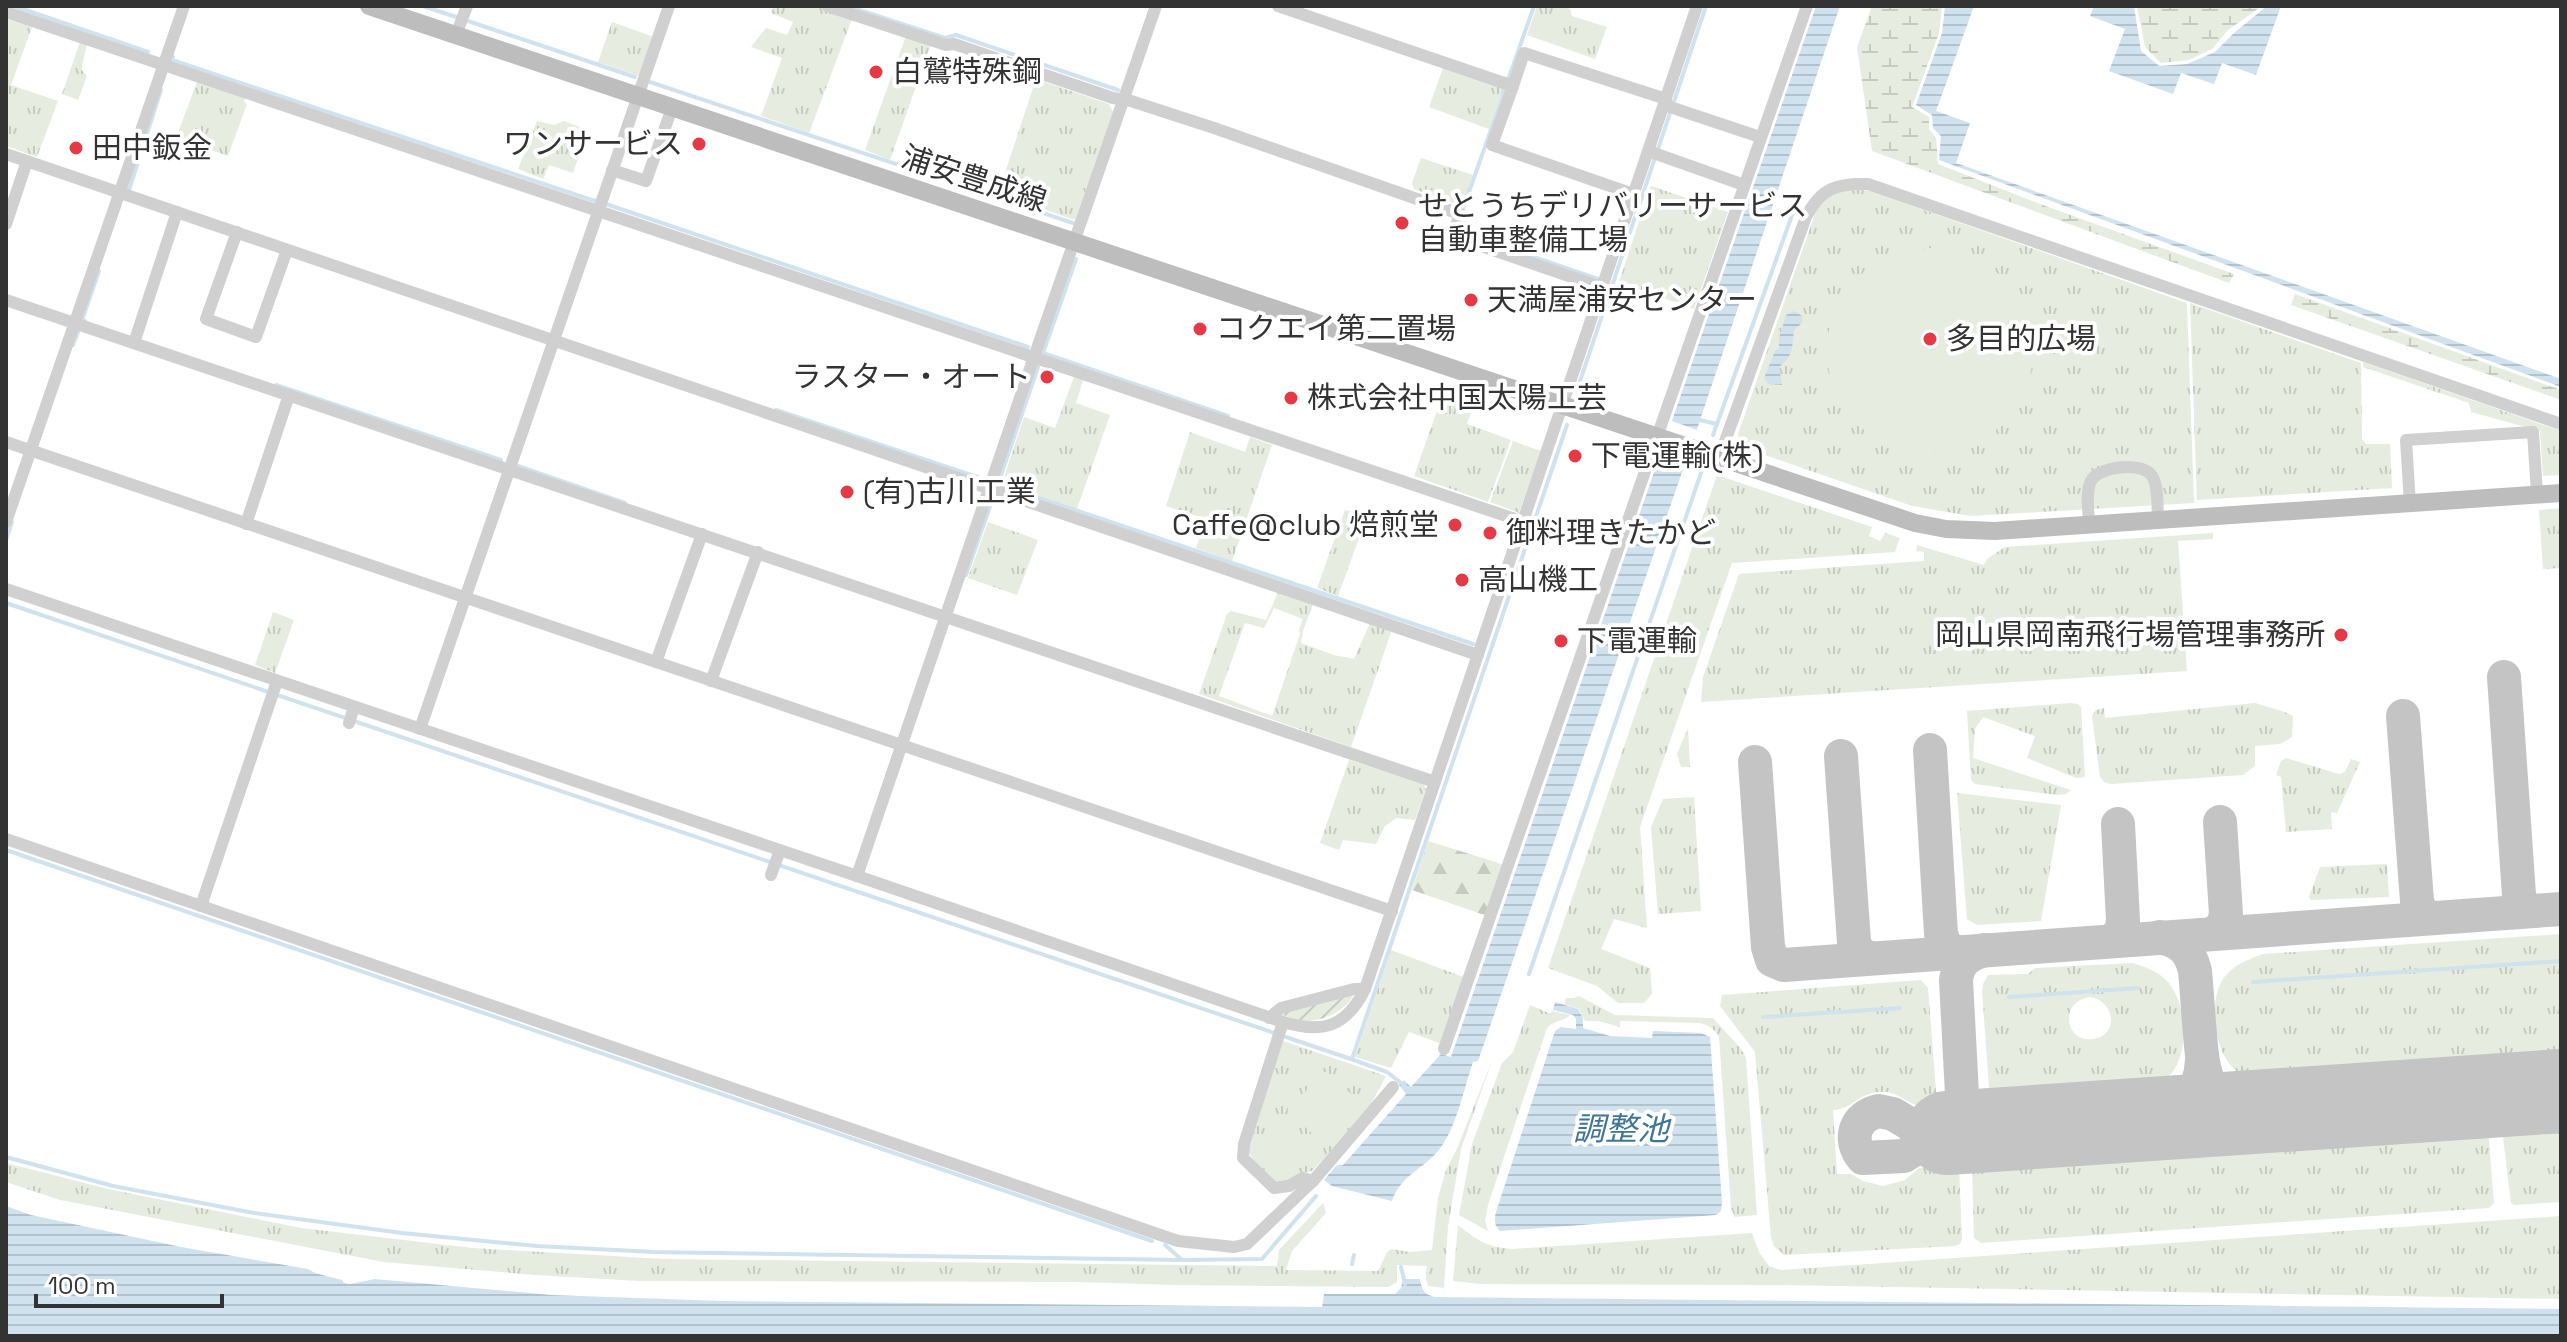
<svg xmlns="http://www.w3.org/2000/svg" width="2567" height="1342" font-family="'Space Grotesk','Noto Sans JP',sans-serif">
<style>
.grass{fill:url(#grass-tufts);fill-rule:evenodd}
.forest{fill:url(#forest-firs)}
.wetland{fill:url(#wetland-marsh)}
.garden{fill:url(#garden-furrows)}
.pitch{fill:#e6ecdf}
.water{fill:url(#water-rules)}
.pier{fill:#fff}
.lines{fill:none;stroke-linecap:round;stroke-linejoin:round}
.stream{stroke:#cfe2ee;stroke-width:4}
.taxiway{stroke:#c4c4c4;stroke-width:34}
.runway{stroke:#c4c4c4;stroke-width:84}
.street{stroke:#d0d0d0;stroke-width:12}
.secondary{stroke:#bdbdbd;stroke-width:18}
.poi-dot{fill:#e63946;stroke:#fff;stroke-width:3}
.labels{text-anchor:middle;stroke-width:8;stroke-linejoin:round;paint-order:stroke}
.poi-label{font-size:30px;fill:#333;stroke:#fff;text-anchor:start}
.street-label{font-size:30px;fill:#333;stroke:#fff}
.water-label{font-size:32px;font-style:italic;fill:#3f7597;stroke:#fff}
</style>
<defs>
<pattern id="grass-tufts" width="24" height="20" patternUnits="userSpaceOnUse" patternTransform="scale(2)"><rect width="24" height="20" fill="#e6ecdf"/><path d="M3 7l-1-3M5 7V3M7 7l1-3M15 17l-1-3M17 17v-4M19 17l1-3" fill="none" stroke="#c6cbc0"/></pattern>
<pattern id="forest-firs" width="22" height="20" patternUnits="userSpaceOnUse" patternTransform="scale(2)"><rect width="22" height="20" fill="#e6ecdf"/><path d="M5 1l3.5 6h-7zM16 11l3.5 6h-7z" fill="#c6cbc0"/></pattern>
<pattern id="wetland-marsh" width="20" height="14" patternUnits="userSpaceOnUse" patternTransform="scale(2)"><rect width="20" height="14" fill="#e6ecdf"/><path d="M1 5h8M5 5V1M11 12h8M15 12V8" fill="none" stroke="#c6cbc0"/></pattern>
<pattern id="garden-furrows" width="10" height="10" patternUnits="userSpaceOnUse" patternTransform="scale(2)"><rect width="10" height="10" fill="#e6ecdf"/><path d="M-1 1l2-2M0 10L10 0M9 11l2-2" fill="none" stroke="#c6cbc0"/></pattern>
<pattern id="water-rules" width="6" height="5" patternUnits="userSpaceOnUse" patternTransform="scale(2)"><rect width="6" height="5" fill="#cfe2ee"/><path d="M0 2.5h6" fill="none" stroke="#b2c2cd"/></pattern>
</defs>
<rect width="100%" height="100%" fill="#fff"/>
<g class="grass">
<polygon points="774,6 815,6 852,19 809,133 761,116 782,58 751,47 766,28 787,35 793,22 771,13"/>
<polygon points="1537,6 1562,6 1570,9 1572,16 1607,27 1595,59 1527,35"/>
<polygon points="6,19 32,27 11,85 58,101 37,157 6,146"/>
<polygon points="612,22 654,37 639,76 598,62"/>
<polygon points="906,36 931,44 890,160 865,150"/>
<polygon points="80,42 87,45 81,69 87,76 78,100 62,94"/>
<polygon points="1443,68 1504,87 1489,129 1429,107"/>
<polygon points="1036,79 1109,104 1113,112 1075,220 998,194"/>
<polygon points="197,82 245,98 244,102 247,104 228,156 176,138"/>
<polygon points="537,121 554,125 564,121 588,130 573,173 549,165 543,179 518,169"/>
<polygon points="1421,158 1473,175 1462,206 1414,189 1412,183"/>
<polygon points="1651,186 1728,212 1694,309 1619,282"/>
<polygon points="1853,189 1870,191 2187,303 2194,503 1971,516 1912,506 1742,447 1738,434 1816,211 1831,194"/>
<polygon points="2190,303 2361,363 2362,439 2366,444 2390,444 2392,488 2197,500"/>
<polygon points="2363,362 2561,431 2561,475 2543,476 2540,431 2471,412 2469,403 2363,367"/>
<polygon points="1074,377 1083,380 1076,403 1110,415 1077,509 1002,483 1024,417 1055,428"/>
<polygon points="1446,385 1478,395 1467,424 1511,440 1488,502 1414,476"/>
<polygon points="1190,432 1245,452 1250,437 1272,445 1232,561 1196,548 1206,519 1166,506"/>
<polygon points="1513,441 1541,451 1519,513 1490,502"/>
<polygon points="1717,475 1872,527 1869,536 1880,541 1885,533 1900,538 1895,552 1732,563 1640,827 1647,928 1614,919 1601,949 1650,968 1652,994 1644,1003 1618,1003 1597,986 1548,968"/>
<polygon points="2561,508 2561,568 2543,569 2539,510"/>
<polygon points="1345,510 1367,516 1338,596 1317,588"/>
<polygon points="988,522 1038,540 1017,595 968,578"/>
<polygon points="2213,533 2213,539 2178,541 2187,671 1701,702 1703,677 1739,574 1924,561 1924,552 1916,551 1917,545 1984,565 1987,559 2005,547"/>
<path d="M1278 592 1313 604 1303 631 1301 643 1334 655 1354 659 1370 623 1392 630 1351 747 1199 694 1227 614 1231 611 1266 620ZM1274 608 1303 619 1299 629 1300 634 1272 716 1219 696 1245 623 1264 628Z"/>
<polygon points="273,612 294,620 275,673 255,665"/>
<polygon points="2071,703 2078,704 2081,707 2085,777 2076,778 2027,758 2035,736 1983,717 1975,729 1973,758 2071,790 2066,794 2057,795 1975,784 1971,780 1967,711"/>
<polygon points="2255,703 2282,711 2293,716 2292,737 2280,744 2255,746 2255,766 2243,775 2111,784 2104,782 2100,777 2092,716 2096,710 2104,708 2105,718"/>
<polygon points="1688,728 1690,767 1681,767 1677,754"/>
<polygon points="2286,758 2339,774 2345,772 2351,759 2360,762 2337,813 2331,812 2332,829 2286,832 2281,777 2276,775 2281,761"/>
<polygon points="1349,760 1423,783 1426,789 1415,820 1396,818 1384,827 1376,844 1343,840 1339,850 1320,843"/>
<polygon points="1957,793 2061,805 2041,921 1977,925 1967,919"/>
<polygon points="1694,797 1701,911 1658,914 1651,827 1663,799"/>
<polygon points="2387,864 2389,897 2311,900 2309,897 2320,867"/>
<path d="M2561 934V1059L2261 1080C2250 1078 2241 1076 2233 1068 2213 1048 2207 998 2226 975 2236 964 2249 959 2263 954Z"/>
<polygon points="1391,950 1466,978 1442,1044 1409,1032 1391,1068 1355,1057"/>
<path d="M2133 963C2145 967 2157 971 2166 980 2188 1002 2191 1059 2166 1079 2160 1084 2151 1086 2144 1089L1990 1100 1982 991 1983 984 1988 975 2028 974 2035 968ZM2090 997C2116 1001 2119 1036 2093 1039 2065 1043 2058 1002 2090 997Z"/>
<path d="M1921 980 1928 988 1937 1104C1931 1104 1923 1106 1917 1105 1904 1102 1898 1091 1881 1092 1857 1093 1854 1109 1833 1110L1837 1174H1851L1863 1181 1883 1186 1905 1180 1919 1168 1959 1167 1962 1239 1960 1244 1955 1246 1784 1255 1774 1246 1771 1238 1755 1052 1720 1006 1722 995Z"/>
<path d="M1579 996 1615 1015 1713 1018 1742 1050 1746 1058 1757 1215 1735 1217 1731 1208 1719 1037C1714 1028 1708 1025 1699 1023L1620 1021V1027L1598 1021H1585L1579 1009 1564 1004 1566 998H1574Z"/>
<path d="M1530 1005 1551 1014 1552 1011 1570 1015C1563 1022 1554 1020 1547 1028L1488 1205 1485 1221 1488 1231 1459 1215 1472 1144 1502 1063 1513 1052Z"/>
<path d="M1283 1041 1386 1076 1365 1115 1312 1171C1299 1173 1292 1182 1282 1184 1270 1185 1249 1158 1248 1148Z"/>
<polygon points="1493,1058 1461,1149 1448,1227 1444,1288 1428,1286 1426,1279 1427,1266 1397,1265 1397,1282 1388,1287 1177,1285 1076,1282 639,1281 535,1275 384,1262 60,1200 6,1182 6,1163 108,1189 301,1228 473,1248 664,1259 1277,1266 1279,1250 1323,1203 1326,1213 1292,1251 1286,1270 1378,1271 1387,1252 1392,1249 1410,1252 1432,1250 1438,1198 1446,1170 1456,1151"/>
<polygon points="2561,1124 2561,1202 2514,1205 2511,1203 2502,1128"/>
<polygon points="2488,1129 2494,1203 2489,1208 1981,1243 1974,1238 1972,1167"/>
<path d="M2561 1216V1299L1782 1285 1481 1284 1453 1281 1458 1225C1478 1241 1487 1247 1512 1249L1752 1233 1759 1252 1769 1266 1781 1270Z"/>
</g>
<polygon class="forest" points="1428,841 1505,865 1487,916 1412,890"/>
<g class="wetland">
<polygon points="1872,6 1942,6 1939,33 1912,107 1929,117 1929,129 1936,138 1938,164 2040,204 2234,274 2229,283 1872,151 1857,47"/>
<polygon points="2137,6 2262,6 2228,30 2212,49 2189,60 2161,63 2145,47"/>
<polygon points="2295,294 2561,390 2561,400 2291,305"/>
</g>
<path class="garden" d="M1354 993C1349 1010 1320 1023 1303 1021 1296 1021 1289 1017 1283 1015L1285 1011Z"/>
<g class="pitch">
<circle cx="1930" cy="351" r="103"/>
<polygon points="1326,1071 1361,1103 1320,1141 1287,1110"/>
<polygon points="1283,1120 1309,1145 1283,1172 1258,1145"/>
</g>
<g class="water">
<path d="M1816 6H1840L1698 426 1478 1061 1473 1062C1464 1088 1456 1130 1438 1151 1423 1169 1400 1176 1392 1201L1332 1186 1324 1180 1336 1166 1343 1165 1406 1094 1399 1085 1404 1080 1411 1087 1441 1054 1451 1057Z"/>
<polygon points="1945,6 1974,6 1936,111 1970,123 1956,163 2561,379 2561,387 1939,160 1941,136 1933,128 1932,115 1916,105 1942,33"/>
<polygon points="2094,6 2134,6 2141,51 2159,66 2187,64 2215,52 2234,33 2267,6 2281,6 2256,75 2222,63 2214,84 2181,73 2173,94 2109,71 2125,29 2090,16"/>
<path d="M1794 311 1802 316V323L1794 330C1792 347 1794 355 1779 367L1782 385 1768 384 1764 378 1775 351 1779 348V338L1786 315Z"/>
<path d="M1555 1002 1578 1009 1583 1018V1028L1610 1036 1652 1038 1653 1031 1701 1033 1710 1037 1722 1202 1721 1211 1716 1215 1500 1231C1494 1225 1494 1220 1496 1212L1555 1031 1561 1027 1576 1029V1019L1573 1015 1553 1010Z"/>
<path d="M6 1206 31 1215 181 1247 308 1269 315 1273 342 1280 344 1283 350 1284 375 1279 551 1295 722 1301 1322 1307 1324 1294H1395L1401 1288 1403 1279H1420C1422 1291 1424 1294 1435 1297L2561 1309V1336H6Z"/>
</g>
<polygon class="pier" points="1669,420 1700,431 1689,465 1658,454"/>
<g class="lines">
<g class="stream">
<polyline points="14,6 148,52"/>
<polyline points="423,6 635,77"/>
<polyline points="847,6 945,38 956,35 1118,90"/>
<polyline points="173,57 172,60 595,201"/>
<polyline points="1505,79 1508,80 1534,6"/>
<polyline points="650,82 1073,223"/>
<polyline points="129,190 161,90"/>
<polyline points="606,204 1028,347"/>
<polyline points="1463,209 1505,90"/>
<polyline points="1464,211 1466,216 1461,232 1598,279"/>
<polyline points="1076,259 1043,353 1228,416"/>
<polyline points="85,321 82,320 99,271"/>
<polyline points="73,345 78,332"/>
<polyline points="1038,367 998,484 1473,644"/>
<polyline points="276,385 501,460"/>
<polyline points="1577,390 1706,6"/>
<polyline points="776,410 980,478"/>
<polyline points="1695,419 1717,424 1795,207"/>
<polyline points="1713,435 1717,424"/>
<polyline points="518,466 625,503"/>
<polyline points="6,540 12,522"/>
<polyline points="966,575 993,498"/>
<polyline points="6,603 1351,1059 1387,1072 1405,1086"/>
<polyline points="6,850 1152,1241"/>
<polyline points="1529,974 1702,470"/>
<polyline points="2253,982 2561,961"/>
<polyline points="2009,997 2138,988"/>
<polyline points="1763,1017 1900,1008"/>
<polyline points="1352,1059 1567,425"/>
<polyline points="6,1157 113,1186 254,1213 402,1233 537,1246 654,1252 1182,1260 1262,1259 1316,1196"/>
<polyline points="1165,1245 1181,1259"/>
<polyline points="1352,1264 1354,1255"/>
<polyline points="1401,1267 1405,1284"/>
</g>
<g class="taxiway">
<polyline points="2504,677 2519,895 2523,907 2534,911"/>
<polyline points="2403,716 2417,901 2421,914 2433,918"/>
<polyline points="1930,750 1941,934 1946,948 1957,952"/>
<polyline points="1841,756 1854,942 1859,954 1870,958"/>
<polyline points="1755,762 1768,947 1772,960 1784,965 2561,909"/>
<polyline points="2214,933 2223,926 2226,914 2220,822"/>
<path d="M2160 937C2181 942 2190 950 2195 971 2197 992 2198 1013 2200 1034 2203 1075 2207 1105 2255 1112"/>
<polyline points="2111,941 2121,933 2123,921 2118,824"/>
<path d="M1879 1111 1893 1114 1925 1133H1947L1930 1139 1904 1156 1863 1158C1847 1139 1855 1116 1879 1111Z"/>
<path d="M2148 1119C2182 1111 2200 1098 2202 1060"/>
<path d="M1964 1132 1956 980C1958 962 1968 955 1984 950"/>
</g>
<polyline class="runway" points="1947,1133 2561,1091"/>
<g class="street">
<polyline points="827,6 946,45 954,44 1113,98 1131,101 1214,128 1460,214 1452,236 1601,287"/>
<polyline points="1278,6 1513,86 1524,53 1666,99"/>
<polyline points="6,12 1524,522"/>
<polyline points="456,35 467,6"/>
<polyline points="1513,86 1492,145 1633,194"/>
<polyline points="1664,105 1760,137"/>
<polyline points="1648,151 1744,185"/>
<polyline points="6,154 1478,655"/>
<polyline points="612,170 646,181 672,108"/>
<polyline points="6,224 27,161"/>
<polyline points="237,232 206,319 256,337 287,250"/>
<polyline points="6,300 1435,782"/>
<polyline points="134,343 177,212"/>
<polyline points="6,442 1392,911"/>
<path d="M1719 458 1806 217C1821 188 1837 183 1868 184L2561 424"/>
<polyline points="2410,504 2406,440 2533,432 2537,494"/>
<polyline points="6,522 184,6"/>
<polyline points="246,524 289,395"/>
<path d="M2089 524C2089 511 2085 493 2091 481 2099 466 2143 461 2152 476 2159 487 2157 507 2158 520"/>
<path d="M6 589 857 876 1283 1022C1323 1034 1346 1027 1365 989L1697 6"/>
<polyline points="656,662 702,534"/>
<polyline points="711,681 758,552"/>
<polyline points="349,723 354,707"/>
<polyline points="420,729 669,6"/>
<polyline points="6,839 1178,1241 1234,1247 1247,1244 1313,1181 1393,1087"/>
<polyline points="771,875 780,850"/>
<polyline points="857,876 1034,357 1156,6"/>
<polyline points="201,906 277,681"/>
<polyline points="1269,1018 1281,1008 1354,989 1365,989"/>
<polyline points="1283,1022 1244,1144 1243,1158 1274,1188 1289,1186 1303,1178 1313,1181"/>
<polyline points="1444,1049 1807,6"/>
</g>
<polyline class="secondary" points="369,6 1915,523 1946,529 1995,531 2561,493"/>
</g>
<g class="poi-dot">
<circle cx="876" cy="72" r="8"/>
<circle cx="699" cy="144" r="8"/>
<circle cx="76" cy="148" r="8"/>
<circle cx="1402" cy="223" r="8"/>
<circle cx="1471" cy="300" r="8"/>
<circle cx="1200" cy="329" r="8"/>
<circle cx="1930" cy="339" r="8"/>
<circle cx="1047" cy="377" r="8"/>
<circle cx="1291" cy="398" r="8"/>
<circle cx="1575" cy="456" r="8"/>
<circle cx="847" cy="492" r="8"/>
<circle cx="1455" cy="525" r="8"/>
<circle cx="1490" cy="533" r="8"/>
<circle cx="1462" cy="580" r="8"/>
<circle cx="2341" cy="635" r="8"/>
<circle cx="1561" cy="641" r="8"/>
</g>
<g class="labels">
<g class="poi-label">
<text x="892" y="82">白鷲特殊鋼</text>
<text x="683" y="154" text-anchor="end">ワンサービス</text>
<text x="92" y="158">田中鈑金</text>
<text x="1418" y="216">せとうちデリバリーサービス<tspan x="1418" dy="34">自動車整備工場</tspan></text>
<text x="1487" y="310">天満屋浦安センター</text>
<text x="1216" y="339">コクエイ第二置場</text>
<text x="1946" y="349">多目的広場</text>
<text x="1031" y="387" text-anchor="end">ラスター・オート</text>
<text x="1307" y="408">株式会社中国太陽工芸</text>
<text x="1591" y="466">下電運輸(株)</text>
<text x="863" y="502">(有)古川工業</text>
<text x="1439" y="535" text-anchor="end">Caffe@club 焙煎堂</text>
<text x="1506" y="543">御料理きたかど</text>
<text x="1478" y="590">高山機工</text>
<text x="2325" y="645" text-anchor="end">岡山県岡南飛行場管理事務所</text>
<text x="1577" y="651">下電運輸</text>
</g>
<g class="street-label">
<text transform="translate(974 179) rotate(18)" y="10">浦安豊成線</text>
</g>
<g class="water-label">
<text x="1621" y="1140">調整池</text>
</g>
</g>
<rect width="2567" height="1342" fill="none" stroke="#333333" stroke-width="16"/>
<path d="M36 1294v12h186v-12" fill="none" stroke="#333333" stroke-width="4"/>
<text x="48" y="1294" font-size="24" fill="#333333" stroke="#ffffff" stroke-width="6" paint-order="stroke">100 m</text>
</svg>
